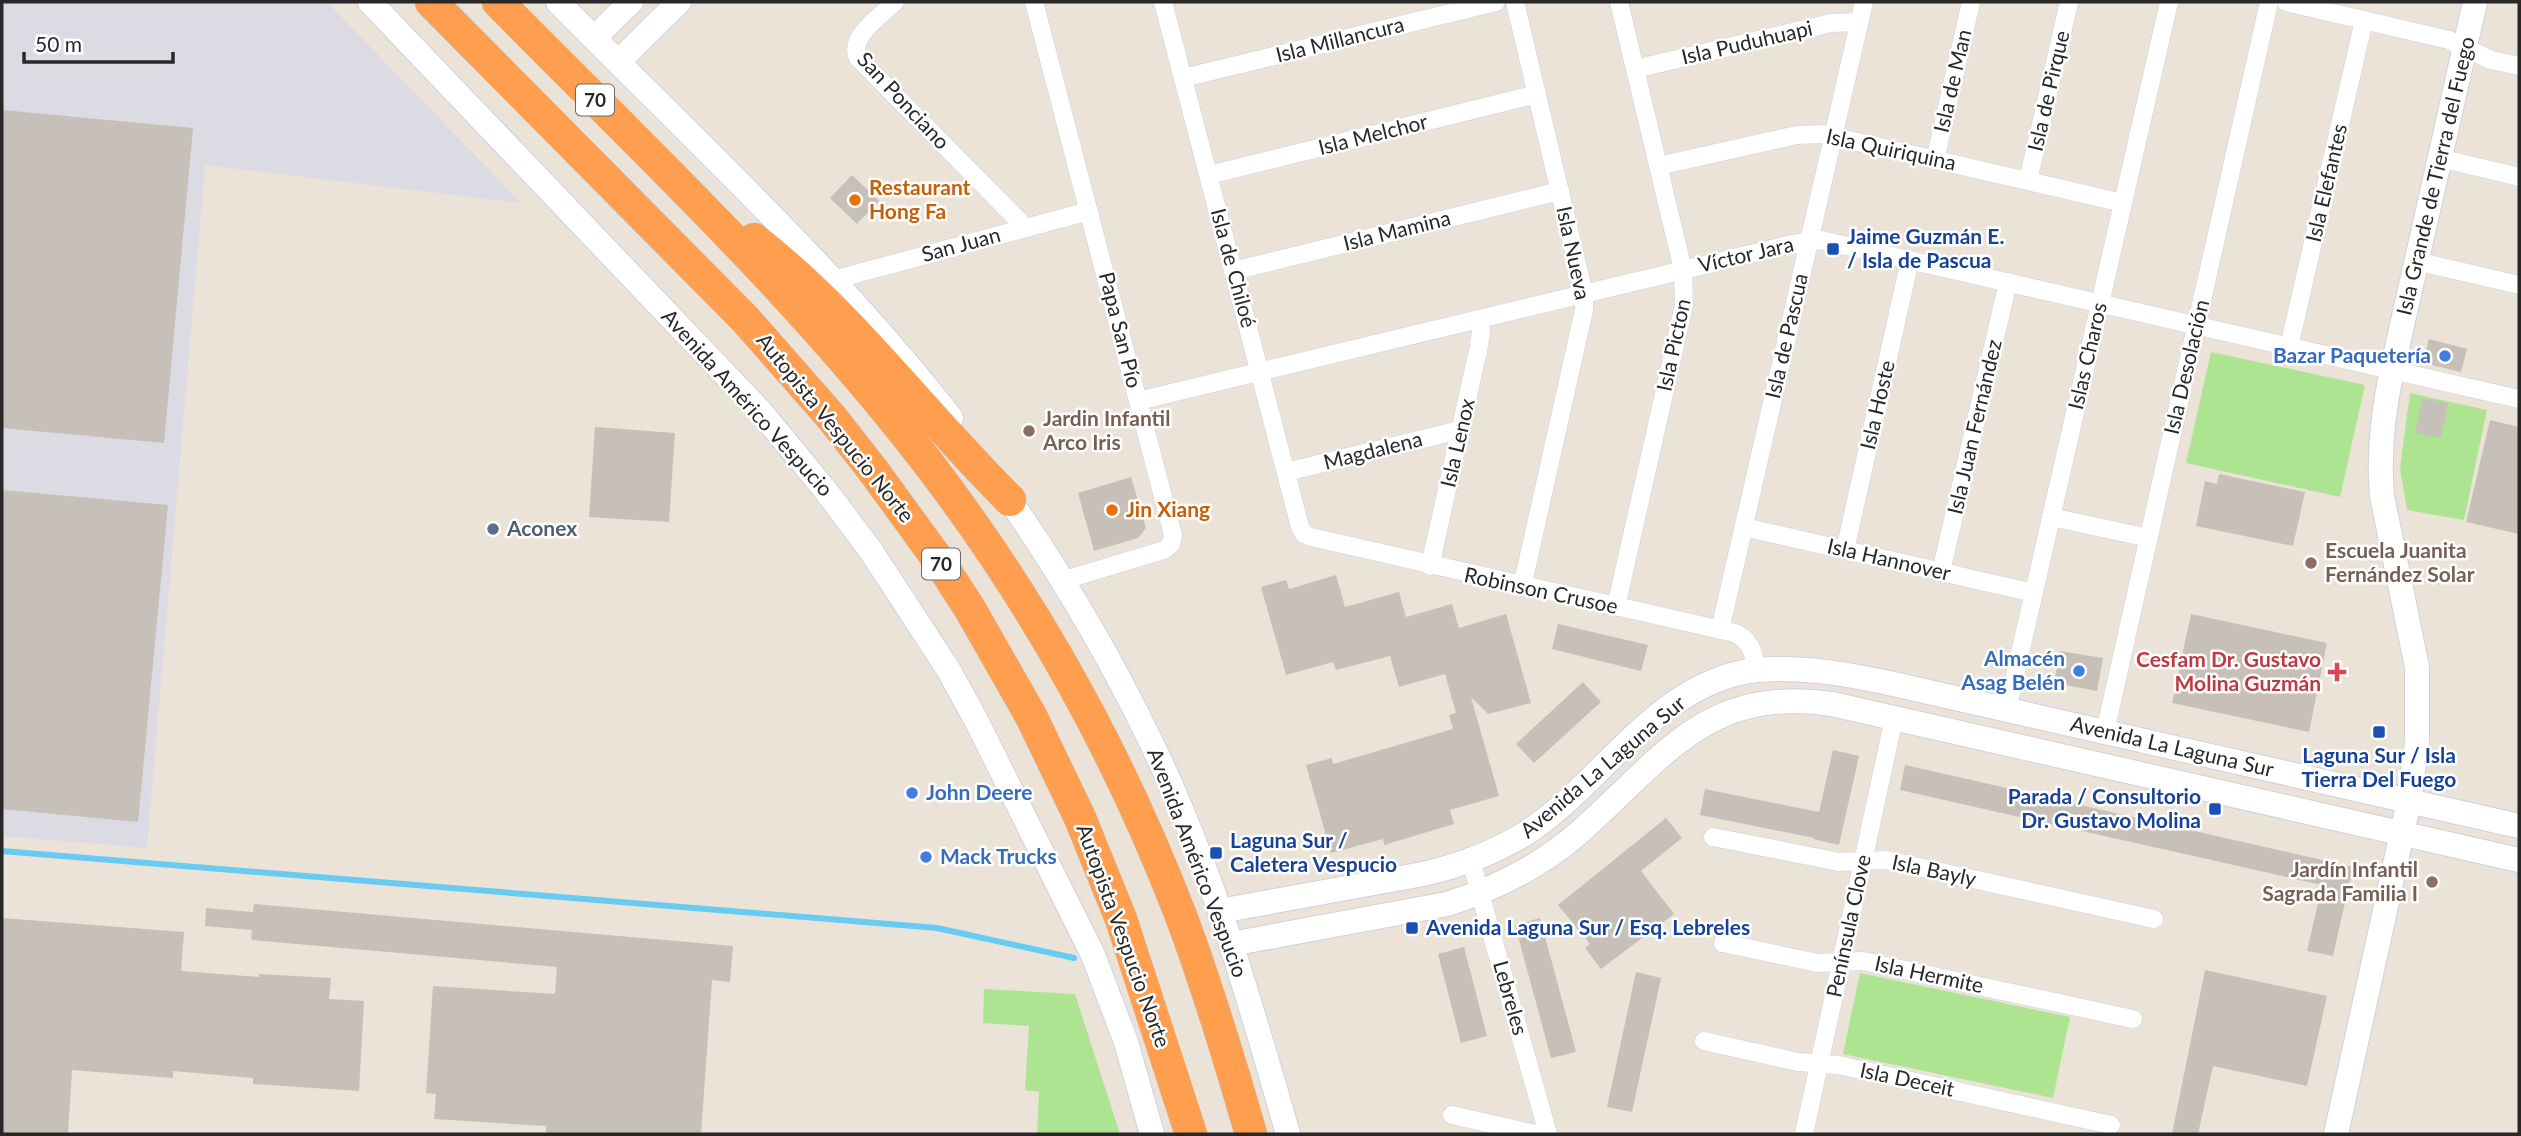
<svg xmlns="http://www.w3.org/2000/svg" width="2521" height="1136" font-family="Lato,sans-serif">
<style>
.industrial{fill:#dcdae3}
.green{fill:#ade492}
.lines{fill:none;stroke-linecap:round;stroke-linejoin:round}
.stream{stroke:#67cbf2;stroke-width:6}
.building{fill:#c6c0b8}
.street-casing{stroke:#ced1e2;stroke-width:19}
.secondary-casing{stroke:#ced1e2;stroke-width:26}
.highway-casing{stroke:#c7c7c7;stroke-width:33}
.street{stroke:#fff;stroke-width:18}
.secondary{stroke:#fff;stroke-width:24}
.highway{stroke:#ff9e4f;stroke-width:32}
.food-dot{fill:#e8710a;stroke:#fff;stroke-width:2.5}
.transit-dot{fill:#1a4fb4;stroke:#fff;stroke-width:2.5}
.shop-dot{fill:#3f7fe0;stroke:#fff;stroke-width:2.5}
.education-dot{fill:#8d6e63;stroke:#fff;stroke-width:2.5}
.service-dot{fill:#5c6f8a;stroke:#fff;stroke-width:2.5}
.health-dot{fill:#e0444e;stroke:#fff;stroke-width:2.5}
.labels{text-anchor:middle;stroke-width:5;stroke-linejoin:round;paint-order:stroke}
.shield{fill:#fff;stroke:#686868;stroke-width:2}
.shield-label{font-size:19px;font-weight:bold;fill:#282828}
.street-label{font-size:21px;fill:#282828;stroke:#fff}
.food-label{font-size:21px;font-weight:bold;fill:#c56008;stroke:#fff;text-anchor:start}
.transit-label{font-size:21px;font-weight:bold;fill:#164399;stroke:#fff;text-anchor:start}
.shop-label{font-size:21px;font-weight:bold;fill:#366cbe;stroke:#fff;text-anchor:end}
.education-label{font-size:21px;font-weight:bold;fill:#785e54;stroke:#fff;text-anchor:start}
.service-label{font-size:21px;font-weight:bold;fill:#4e5e75;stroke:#fff;text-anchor:start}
.health-label{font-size:21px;font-weight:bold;fill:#be3a42;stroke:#fff;text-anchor:end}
</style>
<rect width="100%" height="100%" fill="#ebe3d8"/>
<polygon class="industrial" points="2,2 327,2 521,203 205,165 147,848 2,836"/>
<g class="green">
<polygon points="2211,352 2365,385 2340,497 2186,463"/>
<polygon points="2410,393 2487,410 2464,520 2407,510 2400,468"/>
<polygon points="1860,973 2070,1017 2053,1098 1843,1054"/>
<polygon points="984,989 1075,994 1120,1134 1037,1134 1039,1092 1025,1090 1029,1026 983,1023"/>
</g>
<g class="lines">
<polyline class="stream" points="2,851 937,928 1074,958"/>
</g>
<g class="building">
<polygon points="2,110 193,128 164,443 2,428"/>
<polygon points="852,175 879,201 857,224 830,198"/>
<polygon points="2429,339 2467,349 2461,372 2423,363"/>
<polygon points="2422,398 2448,403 2441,438 2415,433"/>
<polygon points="2490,420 2519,427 2519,534 2466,522"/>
<polygon points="595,427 675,433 669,522 589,517"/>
<polygon points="2219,474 2305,492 2293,546 2196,526 2205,481 2217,484"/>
<polygon points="1131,477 1146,528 1138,538 1094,551 1078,493"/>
<polygon points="2,490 168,505 138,822 2,809"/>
<polygon points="1336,575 1345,607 1399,592 1406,617 1452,604 1459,628 1506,614 1531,703 1488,714 1471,697 1499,796 1450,810 1454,824 1384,845 1383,839 1331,853 1306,765 1332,758 1333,764 1453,729 1449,715 1456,713 1445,674 1399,687 1390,656 1336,670 1333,662 1286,675 1261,587 1286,580 1289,589"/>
<polygon points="2191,614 2327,643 2309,732 2172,703"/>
<polygon points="1558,624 1648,645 1641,671 1552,649"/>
<polygon points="2060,651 2103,658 2097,691 2054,683"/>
<polygon points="1583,682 1601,702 1534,763 1516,744"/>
<polygon points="1833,750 1859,756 1839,845 1813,839 1814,838 1700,815 1705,789 1819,812"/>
<polygon points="1905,765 2353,867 2333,956 2307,951 2322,885 1900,790"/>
<polygon points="1666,818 1682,838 1641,871 1674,914 1601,969 1585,948 1590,944 1558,905"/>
<polygon points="254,904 733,946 730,982 712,980 701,1134 546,1134 546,1126 434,1119 436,1094 426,1093 433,986 555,994 557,967 251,940 252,930 205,926 206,908 253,912"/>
<polygon points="2,918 184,932 181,971 259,977 259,974 331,978 329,999 364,1001 359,1091 253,1084 253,1078 173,1071 173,1078 72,1070 68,1134 2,1134"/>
<polygon points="1540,918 1576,1052 1551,1058 1515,925"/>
<polygon points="1464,947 1487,1036 1461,1043 1438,954"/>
<polygon points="2205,970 2327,996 2307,1086 2213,1066 2198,1134 2172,1134"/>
<polygon points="1636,972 1661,978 1632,1112 1607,1107"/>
</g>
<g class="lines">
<defs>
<g id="street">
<path d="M895 2C881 16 848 36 858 58L1026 228"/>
<polyline points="1034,2 1173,535 1171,544 1164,550 1061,581"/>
<path d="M1163 2 1300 527 1304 534 1311 537 1735 633C1752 641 1753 653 1757 670"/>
<polyline points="1515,2 1584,294 1584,310 1522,587"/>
<polyline points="2286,2 2449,40 2491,60 2519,66"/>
<polyline points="1635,69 1831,23 1859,22"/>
<polyline points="1183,78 1496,2"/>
<polyline points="2440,158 2519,177"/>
<polyline points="1935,160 1971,2"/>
<polyline points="1658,166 1797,135 1823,134 2123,203"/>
<polyline points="1209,175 1537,94"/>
<polyline points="2028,181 2069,2"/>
<polyline points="2416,261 2519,285"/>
<polyline points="1233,271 1560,191"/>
<polyline points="833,280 1089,211"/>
<polyline points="2289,347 2364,20"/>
<polyline points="1138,401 1792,244 1821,240 2519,399"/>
<polyline points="1286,472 1460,430"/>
<polyline points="2051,517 2149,538"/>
<polyline points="1744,527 2034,593"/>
<polyline points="1845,550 1910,260"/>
<polyline points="1430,566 1479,346 1481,331 1479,319"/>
<polyline points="1941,572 2008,282"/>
<polyline points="1616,607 1684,305 1683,270 1619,2"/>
<polyline points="1720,630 1864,2"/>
<polyline points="2007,710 2169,2"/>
<polyline points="2105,732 2269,2"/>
<polyline points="1713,837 1839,862 1886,860 2154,919"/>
<polyline points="1471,861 1548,1134"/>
<polyline points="1723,943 1818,963 1863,961 2133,1019"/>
<polyline points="1704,1041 1798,1062 1838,1065 2111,1125"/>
<polyline points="1452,1115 1535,1134"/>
<polyline points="1804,1134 1894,718"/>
</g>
<g id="secondary">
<polyline points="370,2 761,412 826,491 871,551 948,669 975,718 1093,955 1126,1042 1152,1134"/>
<path d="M558 2C692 138 834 268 951 418"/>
<polyline points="594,38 631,2"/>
<polyline points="618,62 679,2"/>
<path d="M999 485C1055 564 1108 653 1150 740 1211 865 1250 1001 1288 1134"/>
<path d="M1220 911 1423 874C1463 865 1500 851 1535 827 1607 776 1662 680 1757 670 1802 666 1846 674 1889 683L2519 826"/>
<path d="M1231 944 1447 904C1498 888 1543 865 1582 830 1666 755 1707 686 1832 704L2519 860"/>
<path d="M2336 1134 2409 801 2417 741V667L2382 496C2378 452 2383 412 2392 370L2475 2"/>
</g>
<g id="highway">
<polyline points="431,2 745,319 832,418 872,469 939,561 970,609 1031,716 1080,818 1121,919 1191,1134"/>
<path d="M498 2C645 151 800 296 928 463 1033 600 1119 755 1181 916 1208 988 1230 1061 1251 1134"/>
<path d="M754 239C851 314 923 414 1010 500"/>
</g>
</defs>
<use href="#street" class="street-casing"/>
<use href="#secondary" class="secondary-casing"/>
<use href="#highway" class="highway-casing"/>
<use href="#street" class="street"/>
<use href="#secondary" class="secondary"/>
<use href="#highway" class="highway"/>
</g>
<g class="food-dot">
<circle cx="855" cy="200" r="7"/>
<circle cx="1112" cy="510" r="7"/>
</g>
<g class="transit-dot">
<rect x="1826" y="242" width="14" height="14" rx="3.5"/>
<rect x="2372" y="725" width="14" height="14" rx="3.5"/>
<rect x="2208" y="802" width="14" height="14" rx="3.5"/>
<rect x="1209" y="846" width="14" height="14" rx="3.5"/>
<rect x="1405" y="921" width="14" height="14" rx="3.5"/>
</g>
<g class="shop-dot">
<circle cx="2445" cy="356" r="7"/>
<circle cx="2079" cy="671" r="7"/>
<circle cx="912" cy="793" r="7"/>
<circle cx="926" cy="857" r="7"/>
</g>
<g class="education-dot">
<circle cx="1029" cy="431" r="7"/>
<circle cx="2311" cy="563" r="7"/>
<circle cx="2432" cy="882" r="7"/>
</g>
<circle class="service-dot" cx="493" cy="529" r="7"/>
<path class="health-dot" d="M2333.5 661.5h7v7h7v7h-7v7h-7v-7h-7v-7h7z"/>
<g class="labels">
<g class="shield">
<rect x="576" y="84.5" width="38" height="31" rx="5"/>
<rect x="922" y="548.5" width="38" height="31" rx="5"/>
</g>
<g class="shield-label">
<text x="595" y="107">70</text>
<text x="941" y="571">70</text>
</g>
<g class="street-label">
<text transform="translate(1340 40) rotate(-14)" y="7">Isla Millancura</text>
<text transform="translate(1747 43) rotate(-13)" y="7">Isla Puduhuapi</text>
<text transform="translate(1953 81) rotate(-77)" y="7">Isla de Man</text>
<text transform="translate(2049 91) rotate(-77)" y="7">Isla de Pirque</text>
<text transform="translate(903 101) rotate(47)" y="7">San Ponciano</text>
<text transform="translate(1373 135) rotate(-14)" y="7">Isla Melchor</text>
<text transform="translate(1891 150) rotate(12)" y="7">Isla Quiriquina</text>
<text transform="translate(2436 176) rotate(-77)" y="7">Isla Grande de Tierra del Fuego</text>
<text transform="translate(2327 183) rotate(-77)" y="7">Isla Elefantes</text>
<text transform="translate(1397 231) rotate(-14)" y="7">Isla Mamina</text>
<text transform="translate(961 245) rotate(-15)" y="7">San Juan</text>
<text transform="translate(1573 253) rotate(78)" y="7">Isla Nueva</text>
<text transform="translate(1746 255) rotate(-13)" y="7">Víctor Jara</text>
<text transform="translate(1233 268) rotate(75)" y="7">Isla de Chiloé</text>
<text transform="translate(1120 330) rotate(76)" y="7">Papa San Pío</text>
<text transform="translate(1787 336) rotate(-77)" y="7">Isla de Pascua</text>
<text transform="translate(1674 345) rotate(-78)" y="7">Isla Picton</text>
<text transform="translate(2088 356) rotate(-77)" y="7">Islas Charos</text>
<text transform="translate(2187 367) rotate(-77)" y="7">Isla Desolación</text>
<text transform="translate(747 403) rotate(48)" y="7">Avenida Américo Vespucio</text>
<text transform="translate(1878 405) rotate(-77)" y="7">Isla Hoste</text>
<text transform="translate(1975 427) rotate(-77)" y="7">Isla Juan Fernández</text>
<text transform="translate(835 428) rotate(51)" y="7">Autopista Vespucio Norte</text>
<text transform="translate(1458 443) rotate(-77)" y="7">Isla Lenox</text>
<text transform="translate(1373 451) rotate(-14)" y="7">Magdalena</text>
<text transform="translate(1889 560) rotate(13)" y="7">Isla Hannover</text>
<text transform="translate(1541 591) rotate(12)" y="7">Robinson Crusoe</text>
<text transform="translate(2172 747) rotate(13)" y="7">Avenida La Laguna Sur</text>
<text transform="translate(1603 767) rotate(-40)" y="7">Avenida La Laguna Sur</text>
<text transform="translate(1197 863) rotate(69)" y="7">Avenida Américo Vespucio</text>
<text transform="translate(1934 871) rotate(12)" y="7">Isla Bayly</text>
<text transform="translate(1849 926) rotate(-78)" y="7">Península Clove</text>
<text transform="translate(1123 936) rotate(70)" y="7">Autopista Vespucio Norte</text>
<text transform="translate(1929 975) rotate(12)" y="7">Isla Hermite</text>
<text transform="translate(1510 998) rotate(74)" y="7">Lebreles</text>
<text transform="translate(1907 1080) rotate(12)" y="7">Isla Deceit</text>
</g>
<g class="food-label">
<text x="869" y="195">Restaurant<tspan x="869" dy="24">Hong Fa</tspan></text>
<text x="1126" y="517">Jin Xiang</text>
</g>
<g class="transit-label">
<text x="1847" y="244">Jaime Guzmán E.<tspan x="1847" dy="24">/ Isla de Pascua</tspan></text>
<text x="2379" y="763" text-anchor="middle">Laguna Sur / Isla<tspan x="2379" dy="24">Tierra Del Fuego</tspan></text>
<text x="2201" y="804" text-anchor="end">Parada / Consultorio<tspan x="2201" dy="24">Dr. Gustavo Molina</tspan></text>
<text x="1230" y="848">Laguna Sur /<tspan x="1230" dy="24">Caletera Vespucio</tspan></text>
<text x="1426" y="935">Avenida Laguna Sur / Esq. Lebreles</text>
</g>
<g class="shop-label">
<text x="2431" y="363">Bazar Paquetería</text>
<text x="2065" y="666">Almacén<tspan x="2065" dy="24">Asag Belén</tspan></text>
<text x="926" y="800" text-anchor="start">John Deere</text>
<text x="940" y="864" text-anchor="start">Mack Trucks</text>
</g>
<g class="education-label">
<text x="1043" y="426">Jardin Infantil<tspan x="1043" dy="24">Arco Iris</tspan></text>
<text x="2325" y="558">Escuela Juanita<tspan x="2325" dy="24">Fernández Solar</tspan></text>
<text x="2418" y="877" text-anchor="end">Jardín Infantil<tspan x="2418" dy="24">Sagrada Familia I</tspan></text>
</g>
<g class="service-label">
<text x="507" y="536">Aconex</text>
</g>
<g class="health-label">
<text x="2321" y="667">Cesfam Dr. Gustavo<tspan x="2321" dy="24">Molina Guzmán</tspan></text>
</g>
</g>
<rect width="2521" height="1136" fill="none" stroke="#282828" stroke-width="7"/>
<path d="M24 52v10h149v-10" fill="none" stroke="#282828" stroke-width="3.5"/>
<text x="35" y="52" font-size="21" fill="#282828" stroke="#ffffff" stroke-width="5" paint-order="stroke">50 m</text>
</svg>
